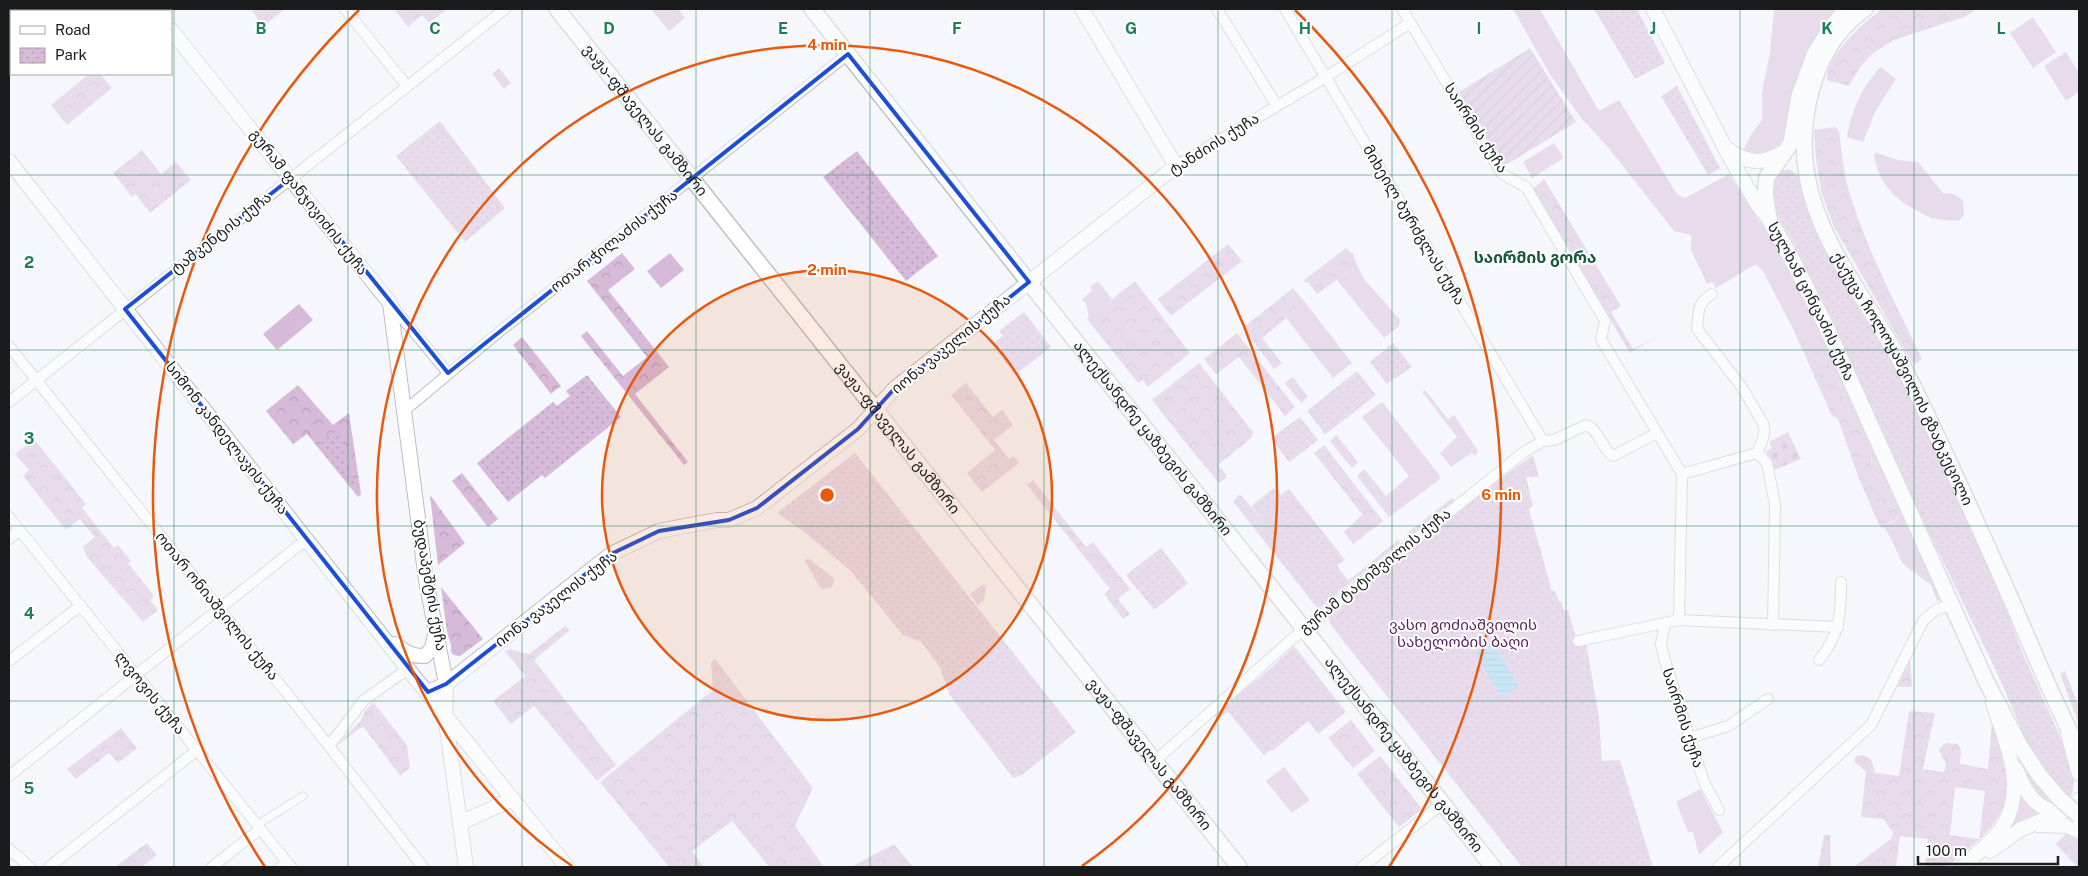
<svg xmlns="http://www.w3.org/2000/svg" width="2088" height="876" font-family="'Public Sans','Noto Sans Georgian',sans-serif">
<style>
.grass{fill:#d7bada}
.forest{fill:url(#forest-crowns);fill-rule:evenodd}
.cemetery{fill:url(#cemetery-stones)}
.park{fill:url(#park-dots)}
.garden{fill:url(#garden-furrows)}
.water{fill:url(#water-rules)}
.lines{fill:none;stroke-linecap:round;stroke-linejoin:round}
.pedestrian-casing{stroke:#bdbec3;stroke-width:9}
.minor-casing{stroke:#bdbec3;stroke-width:12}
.secondary-casing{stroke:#bdbec3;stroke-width:16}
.primary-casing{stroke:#bdbec3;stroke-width:18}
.pedestrian{stroke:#fff;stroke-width:7}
.minor{stroke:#fff;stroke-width:10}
.secondary{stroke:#fff;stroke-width:14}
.primary{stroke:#fff;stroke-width:15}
.primary-bridge-casing{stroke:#bdbec3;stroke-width:18;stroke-linecap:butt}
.primary-bridge{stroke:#fff;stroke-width:15}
.marked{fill:none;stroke:#1d4ed8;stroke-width:4;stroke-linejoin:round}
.grid{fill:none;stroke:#1d805a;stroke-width:1;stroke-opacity:0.55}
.ring{fill:none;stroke:#e8590c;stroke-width:2.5}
.labels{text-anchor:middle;stroke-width:4;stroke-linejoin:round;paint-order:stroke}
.street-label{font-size:15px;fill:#1a1b1c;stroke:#fff}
.park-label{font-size:15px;fill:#521f57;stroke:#fff}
.neighbourhood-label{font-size:16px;font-weight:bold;fill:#15583d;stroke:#fff}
.grid-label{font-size:16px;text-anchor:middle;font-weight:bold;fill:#1d805a;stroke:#fff;stroke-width:4;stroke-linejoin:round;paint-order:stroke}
.centre{fill:#e8590c;stroke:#fff;stroke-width:2.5}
.ring-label{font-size:15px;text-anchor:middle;font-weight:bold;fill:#e8590c;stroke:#fff;stroke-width:4;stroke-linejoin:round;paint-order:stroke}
</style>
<defs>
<pattern id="forest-crowns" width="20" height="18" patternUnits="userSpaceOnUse" patternTransform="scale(1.25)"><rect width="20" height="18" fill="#d7bada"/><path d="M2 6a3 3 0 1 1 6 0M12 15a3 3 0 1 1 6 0" fill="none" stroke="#b89fba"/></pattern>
<pattern id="cemetery-stones" width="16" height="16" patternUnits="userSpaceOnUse" patternTransform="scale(1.25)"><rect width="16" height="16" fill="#d7bada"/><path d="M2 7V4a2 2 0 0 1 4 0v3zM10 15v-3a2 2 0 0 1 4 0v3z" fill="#b89fba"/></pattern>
<pattern id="park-dots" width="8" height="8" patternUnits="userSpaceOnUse" patternTransform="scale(1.25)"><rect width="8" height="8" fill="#d7bada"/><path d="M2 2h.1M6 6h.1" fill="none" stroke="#b89fba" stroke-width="1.8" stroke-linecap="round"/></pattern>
<pattern id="garden-furrows" width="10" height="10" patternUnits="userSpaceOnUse" patternTransform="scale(1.25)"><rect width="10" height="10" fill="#d7bada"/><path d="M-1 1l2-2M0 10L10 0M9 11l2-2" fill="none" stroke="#b89fba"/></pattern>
<pattern id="water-rules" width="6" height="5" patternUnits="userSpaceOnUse" patternTransform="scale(1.25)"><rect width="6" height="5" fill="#91d0f1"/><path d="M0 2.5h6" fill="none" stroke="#7cb2ce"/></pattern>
</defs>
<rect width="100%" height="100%" fill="#f6f7fc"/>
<g class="grass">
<polygon points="651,9 678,9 685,18 669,31"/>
<polygon points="1513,9 1540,9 1599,111 1619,100 1677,194 1685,198 1729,174 1789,267 1896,500 1873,471 1871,465 1872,459 1861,431 1852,410 1846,403 1841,386 1834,374 1829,365 1814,357 1806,350 1805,331 1794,331 1764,273 1756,264 1716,288 1712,282 1707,284 1691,250 1691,235 1674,231 1607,146 1581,118 1549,73"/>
<path d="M1774 9H1840C1823 26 1808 46 1800 69 1790 101 1795 169 1743 150L1752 133 1762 120V91L1770 53Z"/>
<polygon points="2033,17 2056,52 2033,68 2010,33"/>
<polygon points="2066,52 2079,73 2079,92 2066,101 2044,66"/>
<path d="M1881 67 1896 79 1875 112 1863 142 1847 137C1852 110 1861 87 1881 67Z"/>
<polygon points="499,68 511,83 504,89 492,74"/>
<polygon points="1554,143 1564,158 1532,178 1523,162"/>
<path d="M1874 152 1898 160 1918 162 1943 193 1954 194 1963 200 1964 215 1959 221C1950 220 1941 220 1932 218 1926 216 1920 212 1914 209 1891 197 1876 178 1874 152Z"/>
<polygon points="670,253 684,270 661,288 647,271"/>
<polygon points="1357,265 1365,280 1400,320 1399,326 1384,338 1337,280"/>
<polygon points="1098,281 1112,299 1089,318 1086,304 1082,299 1092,291 1090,287"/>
<polygon points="1305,302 1352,363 1333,378 1286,318"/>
<polygon points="299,304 313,320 277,350 263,334"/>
<polygon points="1262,338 1282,363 1274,369 1255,344"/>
<polygon points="1293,377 1308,397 1301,403 1285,383"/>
<polygon points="1413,380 1423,392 1425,390 1448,419 1454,415 1478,451 1475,456 1472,453 1451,467 1440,453 1457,437"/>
<polygon points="1380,403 1383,403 1440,476 1439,480 1389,517 1357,476 1363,470 1365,470 1386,496 1409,476 1362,417"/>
<polygon points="1336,435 1358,462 1352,468 1330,441"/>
<polygon points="1203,445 1226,475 1226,478 1219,483 1193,452"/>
<polygon points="1239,495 1242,496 1266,525 1257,532 1233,501"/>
<polygon points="1452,498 1454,501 1408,537 1406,534"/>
<polygon points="1901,512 1937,590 1940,600 1937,601 1931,585 1903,564 1886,529 1880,527 1895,521"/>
<polygon points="1362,515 1366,518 1375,519 1379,516 1383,521 1353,544 1344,532"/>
<polygon points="1398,540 1400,543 1350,583 1348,581"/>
<polygon points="808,558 834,578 834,583 830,588 823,589 820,587 805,561"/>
<polygon points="982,585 986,586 984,600 978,605 970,594"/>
<polygon points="1284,767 1310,800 1292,813 1266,781"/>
<polygon points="2021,788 2042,812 2027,818 2004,833"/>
<polygon points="1700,789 1723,832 1699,855 1693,832 1688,832 1676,802"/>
</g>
<g class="forest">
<polygon points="11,9 60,9 62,11 11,11 11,56 9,52 9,11"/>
<polygon points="251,9 285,9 263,26"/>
<polygon points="394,9 447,9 429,23 422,15 408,27"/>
<path d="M1882 9H1977L1964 17 1894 40 1873 53 1860 67 1849 86 1827 80C1826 55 1864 22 1882 9Z"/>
<polygon points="89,74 100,74 112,88 67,125 51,105"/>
<path d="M1835 127 1839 131C1841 148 1843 167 1847 184 1864 245 1895 302 1922 359L1914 365 1834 227 1821 191 1816 159 1814 130Z"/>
<polygon points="142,150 161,174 176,162 191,180 150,213 136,194 132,197 113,173"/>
<polygon points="1544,179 1621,306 1611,312 1633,349 1658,336 1630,353 1533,189"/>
<polygon points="1228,244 1242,261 1171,316 1158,299"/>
<polygon points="1346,248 1353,254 1357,265 1317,294 1308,282 1306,283 1304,280"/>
<polygon points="622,253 635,269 608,290 669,367 635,394 688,462 684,465 581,336 587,331 623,376 647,357 587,281"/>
<polygon points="1135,281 1190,353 1148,387 1143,380 1138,383 1087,319"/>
<polygon points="1293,288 1305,302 1255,344 1243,328"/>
<polygon points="1805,330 1806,350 1814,357 1829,365 1834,374 1841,386 1846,403 1852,410 1872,449 1871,465 1873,471 1896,500 1901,512 1895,520 1880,527 1858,476 1838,419 1832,416 1794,331"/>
<polygon points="1237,333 1295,407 1285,416 1239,357 1216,374 1204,359"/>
<polygon points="522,337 561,386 551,394 513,345"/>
<polygon points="1199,363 1253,432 1251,438 1218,465 1203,445 1193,452 1152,400"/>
<polygon points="966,383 993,417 1002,410 1013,425 994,440 1009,459 1014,456 1019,463 982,492 967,473 995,450 951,395"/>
<polygon points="298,385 333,425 349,413 361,494 358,497 307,434 293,444 266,411"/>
<polygon points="34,439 86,504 82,508 114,548 118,545 131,561 128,563 154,596 150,600 158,610 143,622 87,557 83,547 95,537 80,519 66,530 23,476 29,470 15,454"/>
<polygon points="1324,445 1379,516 1375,519 1366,518 1362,514 1314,453"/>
<polygon points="462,473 498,519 488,527 452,481"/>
<polygon points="1033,480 1086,547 1093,542 1130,589 1118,599 1130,614 1123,619 1104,594 1110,589 1027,485"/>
<polygon points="430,495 465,543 438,565"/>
<polygon points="441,587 483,639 460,656 454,655 451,652 451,645 447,632"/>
<polygon points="565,626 570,630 534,660 616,765 597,781 534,706 511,724 493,701 525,676 505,651 510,649 529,654"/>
<polygon points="1910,656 1912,687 1895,687"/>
<polygon points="715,659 813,788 795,826 824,867 769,867 732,821 692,851 704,867 669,867 600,782 713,690 711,663"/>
<polygon points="2065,671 2079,707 2079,725 2060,674"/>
<polygon points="373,702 407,745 410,768 400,776 363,726 336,746 361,720 365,711"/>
<path d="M1909 711 1935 713 1923 769 1944 772 1946 764 1939 750 1945 743 1958 744 1961 751 1960 764 1988 769 1992 721C2012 777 2020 808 1969 848 1962 853 1952 864 1944 867 1939 869 1930 867 1925 867L1928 839 1900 836 1896 867H1854L1892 838 1893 832 1883 819 1861 817 1866 772 1860 766 1854 762 1856 756 1863 755 1871 759 1875 773 1899 776ZM1955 787 1985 791 1979 839 1950 835Z"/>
<polygon points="1351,720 1375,751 1353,768 1328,738"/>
<polygon points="121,728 137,748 118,763 109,753 76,779 67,769"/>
<polygon points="1380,756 1422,809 1399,827 1357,774"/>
<polygon points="2067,833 2079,840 2079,867 2077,867 2056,844"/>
<polygon points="1824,835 1830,835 1831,867 1818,867"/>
<polygon points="147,843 157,855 142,867 115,867"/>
<polygon points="894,844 913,867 851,867"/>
</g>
<polygon class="cemetery" points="1788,432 1801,459 1774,470 1766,451 1772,448 1769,442"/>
<g class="park">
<polygon points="1594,9 1637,9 1665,63 1635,79"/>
<polygon points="1677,86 1720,168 1708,175 1661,96"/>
<polygon points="440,121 505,208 465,242 396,156"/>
<polygon points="857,151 938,256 906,281 823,177"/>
<path d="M1788 169C1803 175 1808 196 1807 211L1901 374 1991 570 2023 654 2067 752 2075 777 2072 794 2068 800 2057 806 2045 805 2026 781 2013 748 2030 749 1998 675 1921 516 1797 249 1778 216H1776C1772 202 1769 186 1776 173Z"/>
<polygon points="1024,312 1051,347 1015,375 992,344 1003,336 999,331"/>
<polygon points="1393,343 1412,367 1387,384 1370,362"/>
<polygon points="1357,371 1376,395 1326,434 1324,433 1308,412 1308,410"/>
<polygon points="587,375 621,417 545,478 542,475 508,502 477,463 553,402 557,406 570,396 566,391"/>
<polygon points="1300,417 1318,440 1289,462 1271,438"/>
<polygon points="338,428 358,495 319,445"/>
<polygon points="855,453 1076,732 1022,775 1013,778 949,694 940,667 921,642 903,635 850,570 803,531 777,513"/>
<polygon points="1533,455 1539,477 1526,477 1533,506 1529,509 1552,591 1555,591 1559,602 1561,601 1564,610 1568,610 1578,644 1586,643 1599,717 1602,761 1620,760 1653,867 1522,867 1330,624 1328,615 1444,520"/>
<polygon points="1274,488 1281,495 1289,489 1345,560 1337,566 1350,583 1318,609 1257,532 1266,525 1251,506"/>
<polygon points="1161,548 1188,583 1154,610 1126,575"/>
<polygon points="1294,646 1346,712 1318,734 1308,721 1272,751 1270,750 1264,755 1228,712 1217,719 1214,715 1273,666"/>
</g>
<polygon class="garden" points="1530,48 1576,122 1504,166 1459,92"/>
<polygon class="water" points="1492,643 1519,686 1501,697 1475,653"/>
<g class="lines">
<defs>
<g id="pedestrian">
<polyline points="257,825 303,796"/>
<polyline points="278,867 286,861"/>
</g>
<g id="minor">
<polyline points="345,9 407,86"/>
<polyline points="1217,9 1277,106"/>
<polyline points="1285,9 1543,441"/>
<polyline points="1402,9 1502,174 1526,187 1605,321 1601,339 1682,474 1679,620"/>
<polyline points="1176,166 1326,77 1410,23"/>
<path d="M1712 294C1696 304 1699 312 1697 329L1741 386 1763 423C1767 434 1761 443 1757 453"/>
<polyline points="390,303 448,373"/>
<polyline points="9,346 329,746 423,867"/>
<polyline points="9,402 505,9"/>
<polyline points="404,411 499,332 848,54"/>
<polyline points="1682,474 1757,453 1767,463 1775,505 1773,625"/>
<polyline points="9,517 291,867"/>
<polyline points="9,539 19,530"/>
<polyline points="1665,623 1661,644 1665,661 1699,767 1705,784 1719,810"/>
<polyline points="1578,641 1679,620 1838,627"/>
<path d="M1819 660C1840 635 1841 614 1841 582"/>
<polyline points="9,661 80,606"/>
<polyline points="1690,738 1728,726 1768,699"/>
<polyline points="329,746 364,700 408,669"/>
<path d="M1155 761 1292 639 1524 452 1543 441 1554 440 1586 425C1599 429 1601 448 1613 456L1657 433"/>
<polyline points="9,776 307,539"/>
<polyline points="9,849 30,867"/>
<polyline points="49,867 196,751"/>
<polyline points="212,867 260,829"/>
<polyline points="1362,867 1442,804"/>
<polyline points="1718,867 1871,725 1923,621 1936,610 1951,604"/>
</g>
<g id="secondary">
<polyline points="155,9 157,11"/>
<polyline points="1653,9 1733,163 1757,204 1769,219"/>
<polyline points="171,30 390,303 426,580 446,684 445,714 466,867"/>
<path d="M1726 148C1749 165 1761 165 1786 151"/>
<polyline points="9,161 408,669 567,867"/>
<path d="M395 644C404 651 412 657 425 656L432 648 435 635"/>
<polyline points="428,692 446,684 611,554 659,531 717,520 729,520 757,508 858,429 895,388 1176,166 1082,9"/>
<polyline points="2068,734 2079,774"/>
<path d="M2016 769C2026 792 2032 807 2059 813"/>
<polyline points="460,823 513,799"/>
<polyline points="2038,825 2067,826 2079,831"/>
<polyline points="1990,851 2021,829 2073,808 2079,800"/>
<path d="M1963 867C1976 853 1993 842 2003 826 2028 786 2005 742 1993 703"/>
</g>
<g id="primary">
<path id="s1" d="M557 9 1239 867"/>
<path id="s2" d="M812 9 1493 867"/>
<path id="s3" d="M1847 9 1829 30 1814 55 1799 96 1791 143 1767 177 1765 193 1769 219 1790 256 1825 324 1987 683 2019 744 2039 775"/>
<path id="s4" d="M1865 9C1814 43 1797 119 1807 176 1820 250 1875 308 1907 374 1942 444 1974 516 2006 588 2030 642 2051 697 2079 749"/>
</g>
</defs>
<use href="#pedestrian" class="pedestrian-casing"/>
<use href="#minor" class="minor-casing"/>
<use href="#secondary" class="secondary-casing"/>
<use href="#primary" class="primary-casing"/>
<use href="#pedestrian" class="pedestrian"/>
<use href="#minor" class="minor"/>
<use href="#secondary" class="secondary"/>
<use href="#primary" class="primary"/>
<defs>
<polyline id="primary-bridge" points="2039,775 2060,799 2079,816"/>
</defs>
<use href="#primary-bridge" class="primary-bridge-casing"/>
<use href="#primary-bridge" class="primary-bridge"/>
</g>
<path d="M0 0H2088V876H0ZM848 54 1029 282 895 388 858 429 757 508 729 520 659 531 611 554 446 684 428 692 125 309 291 178 448 373Z" fill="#f6f7fc" fill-opacity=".55" fill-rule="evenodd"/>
<path class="marked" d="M848 54 1029 282 895 388 858 429 757 508 729 520 659 531 611 554 446 684 428 692 125 309 291 178 448 373Z"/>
<path class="grid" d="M174 9V867M348 9V867M522 9V867M696 9V867M870 9V867M1044 9V867M1218 9V867M1392 9V867M1566 9V867M1740 9V867M1914 9V867M9 175H2079M9 350H2079M9 526H2079M9 701H2079"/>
<circle cx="827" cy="495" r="225" fill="#e8590c" fill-opacity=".12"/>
<g class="ring">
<circle cx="827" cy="495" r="225"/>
<path d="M572 866A450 450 0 1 1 1082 866"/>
<path d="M265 867A674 674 0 0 1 359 10M1295 10A674 674 0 0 1 1389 867"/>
</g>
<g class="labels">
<g class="street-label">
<text dy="5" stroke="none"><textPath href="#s1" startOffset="142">ვაჟა-ფშაველას გამზირი</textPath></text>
<text transform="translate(1476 128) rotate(57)" y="5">საირმის ქუჩა</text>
<text transform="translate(1214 144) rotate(-32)" y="5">ტანძიის ქუჩა</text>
<text transform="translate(309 202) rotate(52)" y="5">გურამ ფანჯიკიძის ქუჩა</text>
<text transform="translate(1414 225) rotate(59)" y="5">მიხეილ ბურძგლას ქუჩა</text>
<text transform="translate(221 233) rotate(-38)" y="5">ტაშკენტის ქუჩა</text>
<text transform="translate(614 241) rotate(-38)" y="5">ოთარ ჭილაძის ქუჩა</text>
<text dy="5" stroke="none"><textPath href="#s3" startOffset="325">სულხან ცინცაძის ქუჩა</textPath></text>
<text transform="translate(951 344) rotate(-39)" y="5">იონა ვაკელის ქუჩა</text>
<text dy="5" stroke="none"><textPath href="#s4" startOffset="411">ქაქუცა ჩოლოყაშვილის გზატკეცილი</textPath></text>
<text transform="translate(227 438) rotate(52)" y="5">სიმონ კანდელაკის ქუჩა</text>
<text dy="5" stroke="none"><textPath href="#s1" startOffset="548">ვაჟა-ფშაველას გამზირი</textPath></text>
<text dy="5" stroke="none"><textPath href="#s2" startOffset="548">ალექსანდრე ყაზბეგის გამზირი</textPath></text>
<text transform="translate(1375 571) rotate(-39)" y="5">გურამ ტატიშვილის ქუჩა</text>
<text transform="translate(430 585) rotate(80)" y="5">ბუდაპეშტის ქუჩა</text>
<text transform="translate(556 599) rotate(-37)" y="5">იონა ვაკელის ქუჩა</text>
<text transform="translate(217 606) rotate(51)" y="5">ოთარ ონიაშვილის ქუჩა</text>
<text transform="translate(150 693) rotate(51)" y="5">ლვოვის ქუჩა</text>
<text transform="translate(1683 718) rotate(72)" y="5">საირმის ქუჩა</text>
<text dy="5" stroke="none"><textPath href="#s1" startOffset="952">ვაჟა-ფშაველას გამზირი</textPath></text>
<text dy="5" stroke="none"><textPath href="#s2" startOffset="952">ალექსანდრე ყაზბეგის გამზირი</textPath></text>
</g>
<g class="park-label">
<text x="1463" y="630">ვასო გოძიაშვილის<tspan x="1463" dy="17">სახელობის ბაღი</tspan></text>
</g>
<g class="neighbourhood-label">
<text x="1535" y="263">საირმის გორა</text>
</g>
</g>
<g class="grid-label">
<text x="261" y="34">B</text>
<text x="435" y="34">C</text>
<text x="609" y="34">D</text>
<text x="783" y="34">E</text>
<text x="957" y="34">F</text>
<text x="1131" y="34">G</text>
<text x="1305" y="34">H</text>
<text x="1479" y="34">I</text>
<text x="1653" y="34">J</text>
<text x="1827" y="34">K</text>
<text x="2001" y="34">L</text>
<text x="29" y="268">2</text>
<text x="29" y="444">3</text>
<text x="29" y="619">4</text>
<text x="29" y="794">5</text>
</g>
<circle cx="827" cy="495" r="8" class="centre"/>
<g class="ring-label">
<text x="827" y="50">4 min</text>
<text x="827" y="275">2 min</text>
<text x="1501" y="500">6 min</text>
</g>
<rect width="2088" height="876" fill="none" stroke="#1a1b1c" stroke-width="20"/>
<rect x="10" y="10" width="162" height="65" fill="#ffffff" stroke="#a3a4a4"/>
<rect x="20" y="26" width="25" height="8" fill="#ffffff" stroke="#a3a4a4"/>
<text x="55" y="35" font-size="15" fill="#1a1b1c">Road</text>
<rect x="20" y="48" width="25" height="15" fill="url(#park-dots)" stroke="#a3a4a4"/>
<text x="55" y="60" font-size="15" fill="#1a1b1c">Park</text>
<path d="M1918 856v8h140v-8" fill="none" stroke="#1a1b1c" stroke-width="2.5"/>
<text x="1926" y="856" font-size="15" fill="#1a1b1c" stroke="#ffffff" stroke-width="4" paint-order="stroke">100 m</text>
</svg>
